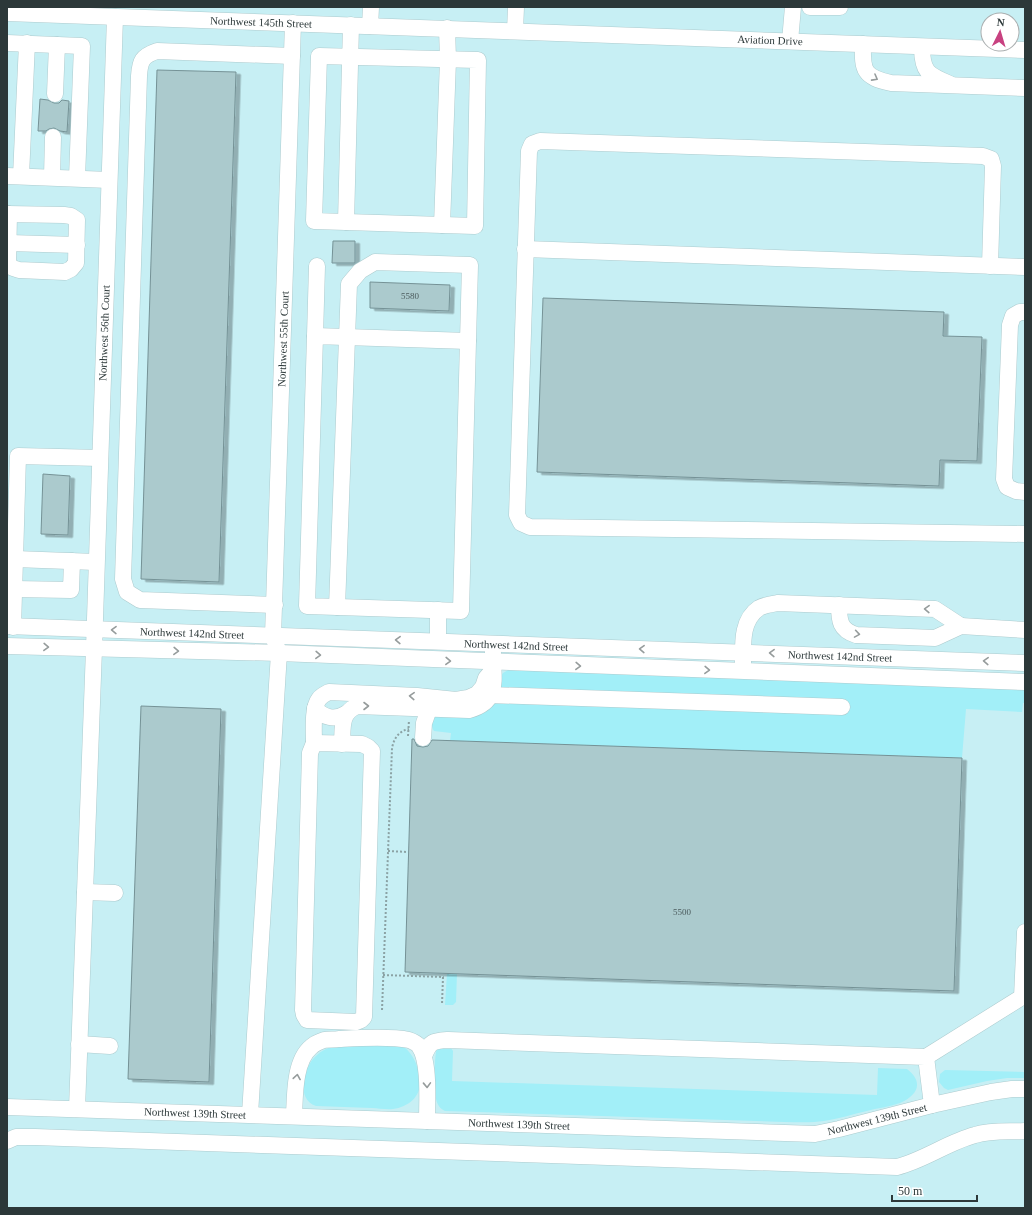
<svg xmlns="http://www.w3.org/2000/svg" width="1032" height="1215" font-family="'Times New Roman',serif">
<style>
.built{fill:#c7eff4;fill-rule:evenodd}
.green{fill:#a2eff8}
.building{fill:#abcacd;stroke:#759296;filter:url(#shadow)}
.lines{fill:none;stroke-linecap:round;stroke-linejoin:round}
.minor-casing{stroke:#adcbce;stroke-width:17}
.path{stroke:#8ba2a4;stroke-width:2;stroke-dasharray:2 2;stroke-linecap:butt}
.minor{stroke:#fff;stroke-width:16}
.oneway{stroke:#969c9c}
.labels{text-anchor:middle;stroke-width:4;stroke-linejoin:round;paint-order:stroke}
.number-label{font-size:9px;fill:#4c5c5e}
.street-label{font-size:11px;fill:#2c3839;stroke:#fff}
</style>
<defs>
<filter id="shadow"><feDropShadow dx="4.5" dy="2.5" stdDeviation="0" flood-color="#0004"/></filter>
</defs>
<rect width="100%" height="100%" fill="#dafafd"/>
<path class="built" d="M7 7H1025V1208H7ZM988 20H1012V44H988Z"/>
<g class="green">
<path d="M510 669 1025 688V703H1023L1022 712 966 709 962 758 450 741 451 733 434 731C431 726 431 720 436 716L471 717 480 714 503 673Z"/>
<polygon points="447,973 457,973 456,1002 453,1005 445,1005"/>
<path d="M356 1043 403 1046C414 1055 419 1067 420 1081 421 1097 408 1107 393 1109 386 1110 378 1108 372 1108 353 1107 335 1107 316 1106 296 1100 303 1067 316 1056 327 1045 342 1045 356 1043Z"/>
<path d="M437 1048H451L453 1051 452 1081 877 1095 878 1068 907 1069C924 1082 918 1095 900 1103 889 1107 877 1108 867 1111 853 1114 838 1119 824 1121 811 1123 797 1122 784 1122L445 1111C440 1109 437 1104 436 1099 434 1089 434 1057 437 1048Z"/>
<polygon points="945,1070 1025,1072 1025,1078 1007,1078 987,1081 948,1090 944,1088 939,1082 940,1074"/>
</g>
<g class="building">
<polygon points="157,70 236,72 219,582 141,579"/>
<polygon points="40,99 48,100 54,103 59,103 62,100 69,101 67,132 60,131 54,128 49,129 46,131 38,131"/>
<polygon points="333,241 355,241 355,263 332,263"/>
<polygon points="370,282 450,285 449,311 370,308"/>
<polygon points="543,298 944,312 943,336 982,337 977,461 940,460 939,486 537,472"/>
<polygon points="43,474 70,476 68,535 41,534"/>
<polygon points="141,706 221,709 209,1082 128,1079"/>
<polygon points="412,739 414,739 417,746 423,747 428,746 432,740 962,758 954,991 405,972"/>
</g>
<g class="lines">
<defs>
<g id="minor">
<polyline points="810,7 840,7"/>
<polyline points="7,13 1025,50"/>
<polyline points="370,26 371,7"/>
<polyline points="515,31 516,7"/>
<polyline points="790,41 793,7"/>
<polyline points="7,43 82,46 77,178"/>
<path d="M863 44C862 71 864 77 891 83L1025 88"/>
<path d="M922 47C922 72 928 75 950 84"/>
<polygon points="319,56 478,60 475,226 314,221"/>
<polyline points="55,94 57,45"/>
<polyline points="7,176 109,180"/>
<polyline points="21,176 27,43"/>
<polyline points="52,177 53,137"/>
<polyline points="7,214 64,215 71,216 77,220 76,263 71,269 65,272 19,270 13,268 8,264 9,214"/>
<polyline points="346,222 351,25"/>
<polyline points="442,225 448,60 447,28"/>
<polyline points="9,243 77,245"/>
<polyline points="525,249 1025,267"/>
<polyline points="990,266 993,166 991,159 983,156 540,141 532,144 529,151 517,515 521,523 530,527 1025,534"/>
<polyline points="1025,312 1020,312 1013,316 1010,325 1004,479 1007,487 1016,491 1025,492"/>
<polygon points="315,336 468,341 461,611 307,606"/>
<polyline points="315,336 317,266"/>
<polyline points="15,559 96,562"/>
<polyline points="14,589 71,590 72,561"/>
<path d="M275 605 140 600 127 592 123 579 139 76C140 61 142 56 157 51L292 56"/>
<path d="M839 605C839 621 840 630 856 635L935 638 961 626 1025 630"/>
<polyline points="337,607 349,284 360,271 375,262 470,265 468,341"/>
<polyline points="7,626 1025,663"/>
<polyline points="13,627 18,456 100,458"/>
<polyline points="438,641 438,610"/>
<polyline points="7,646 279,653 1025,682"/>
<path d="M743 663C743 644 741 620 759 608 764 605 772 604 778 603L935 609 961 626"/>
<polyline points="490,695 842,707"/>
<path d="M315 708C323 718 335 720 345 714"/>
<polyline points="423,738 424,723 429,709"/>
<polygon points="314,743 362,744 368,747 372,751 364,1017 361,1020 356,1022 307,1020 304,1015 303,1010 310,753"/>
<path d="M314 743C314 731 312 708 319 699 322 695 325 694 329 692L417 696 456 700 468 698 477 694 483 687 486 678 491 672"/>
<path d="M342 744C343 728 340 713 357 706L469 710C502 701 492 677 493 651"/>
<polyline points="85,892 115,893"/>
<polyline points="79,1044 110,1046"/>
<path d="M424 1056C430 1041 433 1041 448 1040L926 1057 932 1105"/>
<polyline points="926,1057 1022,997 1025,932"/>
<polyline points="7,1107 815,1134 839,1129 932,1105 991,1092 1012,1089 1025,1089"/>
<polyline points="77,1109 94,649 115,17"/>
<polyline points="250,1114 279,653 273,636 293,23"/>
<path d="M294 1116C295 1096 294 1061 311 1047 314 1044 321 1041 324 1040 329 1039 335 1040 339 1039 359 1038 390 1036 409 1040 412 1041 418 1044 419 1046 430 1061 427 1102 427 1121"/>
<path d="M7 1141 16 1137H35L897 1167C925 1160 948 1142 975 1135 991 1130 1009 1132 1025 1131"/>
</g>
</defs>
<use href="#minor" class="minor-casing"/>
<g class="path">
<polyline points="408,736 409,720"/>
<polyline points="388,851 408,852"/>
<polyline points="383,975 443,977 442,1004"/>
<path d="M382 1010 392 748C394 738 399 731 409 729"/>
</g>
<use href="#minor" class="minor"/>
</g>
<defs><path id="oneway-chevron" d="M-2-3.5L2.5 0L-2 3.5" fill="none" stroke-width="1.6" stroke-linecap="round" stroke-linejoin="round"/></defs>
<g class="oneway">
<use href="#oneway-chevron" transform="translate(875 78) rotate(29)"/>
<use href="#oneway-chevron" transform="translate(927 609) rotate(-178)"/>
<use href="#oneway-chevron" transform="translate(114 630) rotate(-179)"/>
<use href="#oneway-chevron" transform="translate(857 634) rotate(9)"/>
<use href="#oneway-chevron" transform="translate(398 640) rotate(-178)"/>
<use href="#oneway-chevron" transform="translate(46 647) rotate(2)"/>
<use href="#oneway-chevron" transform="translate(642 649) rotate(-178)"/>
<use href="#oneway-chevron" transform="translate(176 651) rotate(2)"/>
<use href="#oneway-chevron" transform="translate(772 653) rotate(-178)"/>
<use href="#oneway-chevron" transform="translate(318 655) rotate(2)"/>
<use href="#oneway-chevron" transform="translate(448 661) rotate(2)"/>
<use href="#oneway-chevron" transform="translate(986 661) rotate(-177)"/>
<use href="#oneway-chevron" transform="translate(578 666) rotate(2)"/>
<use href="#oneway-chevron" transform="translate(707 670) rotate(2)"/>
<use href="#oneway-chevron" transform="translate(412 696) rotate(-177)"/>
<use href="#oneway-chevron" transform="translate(366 706)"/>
<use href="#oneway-chevron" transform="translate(297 1077) rotate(-81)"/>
<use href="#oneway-chevron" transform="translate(427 1085) rotate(88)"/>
</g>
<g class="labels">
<g class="number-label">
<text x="410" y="299">5580</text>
<text x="682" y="915">5500</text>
</g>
<g class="street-label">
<text transform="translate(261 22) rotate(2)" y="4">Northwest 145th Street</text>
<text transform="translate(770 40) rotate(2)" y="4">Aviation Drive</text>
<text transform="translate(104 333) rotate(-88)" y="4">Northwest 56th Court</text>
<text transform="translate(283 339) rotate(-88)" y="4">Northwest 55th Court</text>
<text transform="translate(192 633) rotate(2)" y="4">Northwest 142nd Street</text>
<text transform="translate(516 645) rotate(2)" y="4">Northwest 142nd Street</text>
<text transform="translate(840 656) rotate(2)" y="4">Northwest 142nd Street</text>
<text transform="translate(195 1113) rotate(2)" y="4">Northwest 139th Street</text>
<text transform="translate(877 1119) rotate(-14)" y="4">Northwest 139th Street</text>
<text transform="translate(519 1124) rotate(2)" y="4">Northwest 139th Street</text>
</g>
</g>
<rect width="1032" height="1215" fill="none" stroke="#2c3839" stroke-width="16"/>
<g transform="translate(1000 32) rotate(5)"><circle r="19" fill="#ffffff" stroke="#abafb0"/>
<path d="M0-3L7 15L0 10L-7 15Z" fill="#c84180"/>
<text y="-6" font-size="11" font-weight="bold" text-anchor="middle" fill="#2c3839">N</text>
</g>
<path d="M892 1195v6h85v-6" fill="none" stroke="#2c3839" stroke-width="2"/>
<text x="898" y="1195" font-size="12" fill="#2c3839" stroke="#ffffff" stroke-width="3" paint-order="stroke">50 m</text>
</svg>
